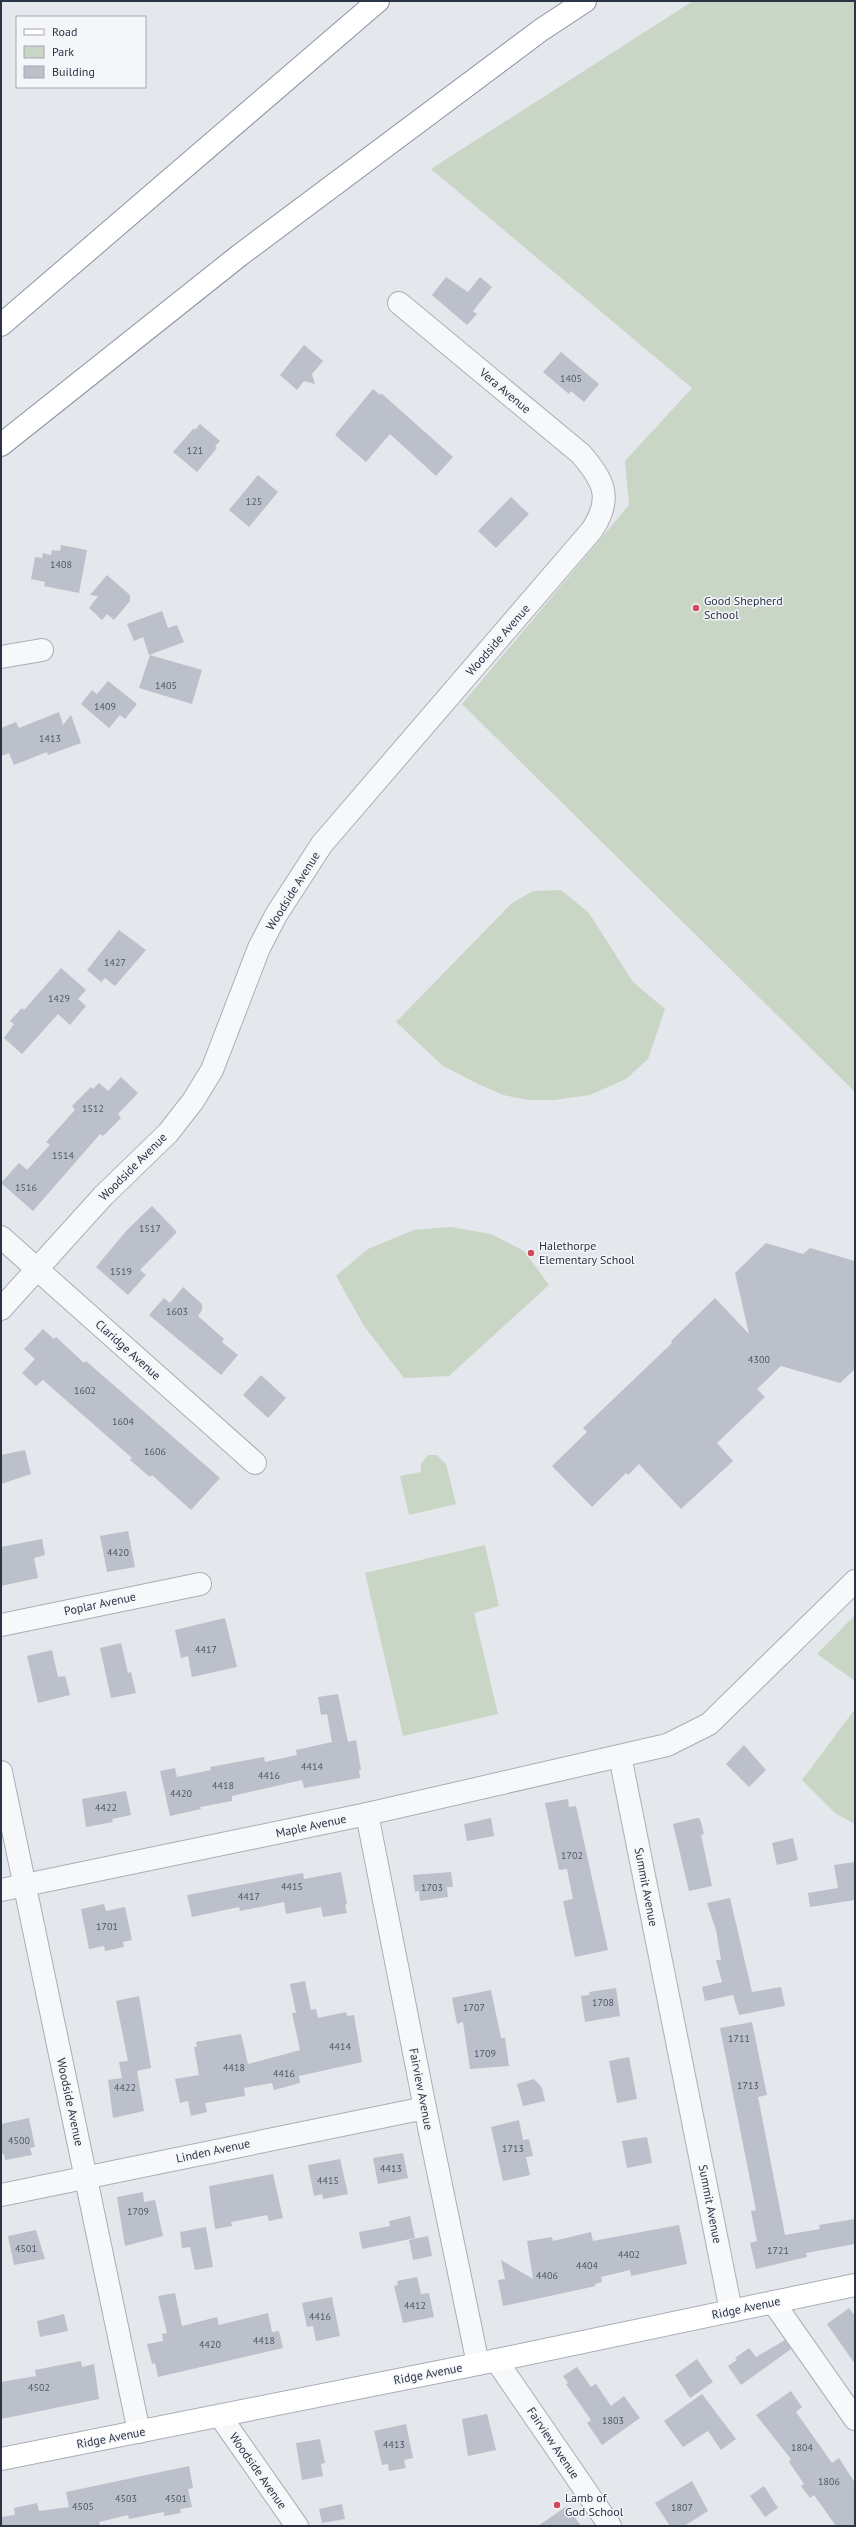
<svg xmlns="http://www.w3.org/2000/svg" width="856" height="2527" font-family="'PT Sans',sans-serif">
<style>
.green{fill:#c9d6c5}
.building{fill:#bbc0ca}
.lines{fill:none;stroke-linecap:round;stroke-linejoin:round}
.street-casing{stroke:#a9aeb7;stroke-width:24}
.secondary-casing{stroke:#a9aeb7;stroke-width:24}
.highway-casing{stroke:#8b94a3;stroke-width:24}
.street{stroke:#f7f8fa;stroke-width:22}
.secondary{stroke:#fff;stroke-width:22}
.highway{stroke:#fff;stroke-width:22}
.poi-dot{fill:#d1495b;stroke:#f4f6f9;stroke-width:1.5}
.labels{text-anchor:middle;stroke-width:3;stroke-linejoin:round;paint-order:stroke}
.number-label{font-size:10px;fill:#4f5766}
.street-label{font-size:12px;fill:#2b3445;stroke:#f4f6f9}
.poi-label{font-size:12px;fill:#2b3445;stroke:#f4f6f9;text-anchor:start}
</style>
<rect width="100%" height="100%" fill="#e4e7ec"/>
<g class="green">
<polygon points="693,1 855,1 855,1092 462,704 629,505 625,461 692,388 431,169"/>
<polygon points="561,890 589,913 633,982 665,1009 648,1059 626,1079 590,1095 554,1100 528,1100 503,1095 476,1083 443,1066 396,1022 512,903 533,891"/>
<polygon points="451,1227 491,1234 524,1251 549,1285 449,1376 404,1378 364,1326 336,1276 368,1249 414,1230"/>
<polygon points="428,1455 437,1455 446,1464 456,1504 409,1515 400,1476 421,1472 421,1464"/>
<polygon points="485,1545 499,1606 474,1613 498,1714 403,1736 365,1573"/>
<polygon points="855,1615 855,1681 817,1654"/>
<polygon points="855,1709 855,1824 835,1813 802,1780"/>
</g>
<g class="building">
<polygon points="446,277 468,292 480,277 492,287 473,311 477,314 467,325 432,295"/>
<polygon points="304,345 323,361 312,374 315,384 304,381 297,390 280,375"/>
<polygon points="561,352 599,384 584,402 571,391 569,394 543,372"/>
<polygon points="373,389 380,395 381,393 453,457 436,476 390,434 366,462 335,435"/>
<polygon points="200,424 220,441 215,446 217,448 197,472 173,452 194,428 195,430"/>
<polygon points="258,475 278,492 249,527 229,510"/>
<polygon points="511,497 529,514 496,548 478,531"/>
<polygon points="61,545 87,550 79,593 44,586 45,582 31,579 35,557 42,558 43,553 51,555 52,550 60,551"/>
<polygon points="107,575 130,595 130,601 114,620 107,614 102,620 89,608 98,596 90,595"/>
<polygon points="162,611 168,628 177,625 184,642 149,655 143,637 134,641 127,624"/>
<polygon points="150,655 202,670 192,704 139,688"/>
<polygon points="108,681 137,704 125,719 120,715 109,728 81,704 92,690 97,694"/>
<polygon points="59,712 63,725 71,715 81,743 48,755 47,752 14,765 9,753 1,756 1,728 16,722 19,728"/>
<polygon points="119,930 146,950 115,986 105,978 101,982 87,970"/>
<polygon points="61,968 86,990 78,999 86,1006 70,1025 58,1014 22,1054 4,1038 14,1024 10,1021 22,1008 24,1010"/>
<polygon points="121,1077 138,1093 118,1114 121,1118 103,1136 100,1134 33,1211 1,1183 19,1163 27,1170 50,1145 46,1142 75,1110 72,1106 91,1087 93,1089 99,1083 108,1091"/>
<polygon points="152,1206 177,1232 140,1270 146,1275 128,1295 96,1267 127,1230"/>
<polygon points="766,1243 803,1254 810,1248 855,1261 855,1369 840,1383 781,1366 757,1389 765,1397 717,1443 733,1461 681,1509 639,1464 628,1475 626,1473 592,1507 552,1466 587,1432 583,1428 672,1343 671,1341 715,1298 749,1334 735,1273"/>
<polygon points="183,1287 202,1304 202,1310 198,1316 224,1339 222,1342 238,1355 221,1375 149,1315 164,1298 170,1303"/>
<polygon points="43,1329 54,1339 56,1337 84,1363 86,1361 220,1478 191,1510 152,1475 150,1477 130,1460 132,1458 43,1380 36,1386 22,1373 35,1359 24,1349"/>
<polygon points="261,1375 286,1398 268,1418 243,1395"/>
<polygon points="25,1450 31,1474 1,1484 1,1455"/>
<polygon points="128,1531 135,1567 107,1572 100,1536"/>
<polygon points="42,1539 45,1555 34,1558 38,1578 1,1586 1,1547"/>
<polygon points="225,1618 237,1667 192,1677 188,1656 181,1658 175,1630"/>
<polygon points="121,1643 128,1673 131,1672 136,1693 111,1698 100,1648"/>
<polygon points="52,1650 58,1677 65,1676 70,1695 38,1703 27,1656"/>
<polygon points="338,1694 348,1742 356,1740 361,1770 359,1770 360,1778 304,1788 302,1780 232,1796 232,1801 200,1807 201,1809 170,1816 160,1771 175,1768 177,1777 211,1770 210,1767 264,1757 265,1762 297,1755 296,1750 332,1742 327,1714 321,1715 318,1697"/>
<polygon points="744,1745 766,1770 749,1787 726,1764"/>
<polygon points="126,1791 131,1815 112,1819 113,1822 86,1827 82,1799"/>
<polygon points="568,1799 569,1807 576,1806 608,1950 575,1957 563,1901 573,1899 567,1869 559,1870 545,1803"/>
<polygon points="491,1818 494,1836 467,1841 464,1824"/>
<polygon points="697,1818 700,1819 704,1834 701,1835 712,1886 689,1891 673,1824"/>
<polygon points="793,1838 798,1860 777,1865 772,1843"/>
<polygon points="855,1862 855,1900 810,1907 808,1893 838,1888 834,1865"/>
<polygon points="341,1872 347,1904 345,1905 347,1913 323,1917 321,1907 286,1914 284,1902 240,1911 239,1907 192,1917 187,1895 303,1873 304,1879"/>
<polygon points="451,1872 453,1887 447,1887 448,1897 420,1901 419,1891 415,1892 413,1875"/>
<polygon points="730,1898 752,1992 781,1987 785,2006 739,2015 733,1995 705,2001 702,1987 722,1982 716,1960 721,1960 716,1930 707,1903"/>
<polygon points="104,1904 106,1911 125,1907 132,1940 123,1942 124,1947 105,1951 104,1946 89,1949 81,1909"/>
<polygon points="305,1981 311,2010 316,2009 318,2018 346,2012 347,2016 354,2015 362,2062 299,2076 300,2083 274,2090 272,2083 244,2088 245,2096 205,2103 207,2112 191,2116 188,2101 180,2103 175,2079 199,2075 194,2047 197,2047 196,2042 241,2034 248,2064 300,2050 292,2013 296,2013 290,1984"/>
<polygon points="616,1988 620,2016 585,2022 581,1996 590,1995 589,1992"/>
<polygon points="491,1990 501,2038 505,2038 509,2066 470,2069 463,2022 457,2024 452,1998"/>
<polygon points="139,1996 151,2068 137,2071 144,2111 113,2118 108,2080 122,2078 119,2062 128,2061 116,2001"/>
<polygon points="752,2022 767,2095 758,2097 785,2235 820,2229 819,2225 855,2219 855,2244 806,2253 807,2257 756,2269 750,2243 757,2241 751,2211 756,2210 720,2028"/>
<polygon points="629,2057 637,2099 617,2103 609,2061"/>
<polygon points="534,2079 542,2088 545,2101 523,2106 517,2084"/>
<polygon points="29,2118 35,2147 30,2148 32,2155 5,2160 4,2154 1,2154 1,2124"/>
<polygon points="519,2120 523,2140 529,2139 533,2156 526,2157 530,2175 503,2181 491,2127"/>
<polygon points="647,2137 652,2163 627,2168 622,2141"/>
<polygon points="403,2153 408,2178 378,2184 373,2158"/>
<polygon points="340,2159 348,2194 323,2199 322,2194 314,2196 308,2165"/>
<polygon points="273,2174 283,2218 269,2221 267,2215 231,2222 232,2226 215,2229 209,2186"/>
<polygon points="143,2192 144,2202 155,2200 163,2236 125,2246 117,2197"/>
<polygon points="410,2216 415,2238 362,2249 359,2232 390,2226 389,2221"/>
<polygon points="679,2225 687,2264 631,2276 630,2270 601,2277 602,2282 595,2284 596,2286 503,2306 498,2280 505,2279 501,2260 533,2279 527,2241 552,2237 553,2241 591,2232 593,2241"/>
<polygon points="206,2227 213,2267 195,2270 190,2247 182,2248 180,2232"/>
<polygon points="36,2230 45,2259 14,2265 8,2236"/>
<polygon points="428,2236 432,2256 413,2260 409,2240"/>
<polygon points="417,2277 421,2294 429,2293 434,2317 403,2323 394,2286 398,2285 397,2281"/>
<polygon points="175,2293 182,2326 217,2317 219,2325 268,2313 272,2332 279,2331 283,2348 158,2377 155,2363 152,2364 147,2344 163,2341 162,2334 167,2333 158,2296"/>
<polygon points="332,2297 340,2336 316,2341 313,2326 307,2327 302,2303"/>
<polygon points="849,2308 855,2316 855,2364 827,2324"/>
<polygon points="64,2314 68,2331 40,2337 37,2321"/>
<polygon points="785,2340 791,2349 741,2385 728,2366 737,2360 735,2358 749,2348 756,2357"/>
<polygon points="697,2359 713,2382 690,2398 675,2375"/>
<polygon points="81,2361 82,2367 94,2364 99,2399 1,2419 1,2382 36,2376 35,2370"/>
<polygon points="577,2367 591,2387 596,2384 611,2406 624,2396 640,2418 602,2445 587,2423 591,2420 566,2384 568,2383 563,2376"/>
<polygon points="791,2391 802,2407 796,2412 832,2463 839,2458 855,2483 855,2526 836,2526 814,2495 810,2498 801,2486 804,2484 789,2462 791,2459 756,2415"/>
<polygon points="702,2394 736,2439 721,2450 708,2431 683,2447 664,2421"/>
<polygon points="487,2414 496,2450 468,2456 462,2419"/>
<polygon points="406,2424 413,2458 404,2460 406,2468 389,2471 388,2464 382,2465 374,2431"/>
<polygon points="320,2439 325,2463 321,2464 323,2476 302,2480 296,2443"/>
<polygon points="189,2466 193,2488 188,2489 192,2507 180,2509 181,2513 164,2516 164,2512 129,2519 128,2515 99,2522 100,2526 1,2526 1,2517 15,2515 14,2508 37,2503 39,2511 69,2507 66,2492"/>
<polygon points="692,2481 708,2511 684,2526 670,2526 655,2503"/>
<polygon points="764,2486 778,2508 765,2517 750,2496"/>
<polygon points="342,2504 345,2519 322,2523 319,2509"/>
<polygon points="567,2506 581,2526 538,2526"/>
</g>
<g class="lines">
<defs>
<g id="street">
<polyline points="1,657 42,650"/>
<polyline points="1,1237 255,1463"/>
<path d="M1 1309 103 1196 168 1133 193 1101 212 1070 259 948 276 915 322 844 592 530C613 498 604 481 581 454L399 303"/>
<polyline points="1,1625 200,1584"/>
<polyline points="620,1756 731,2311"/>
<polyline points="1,1772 139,2432"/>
<polyline points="367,1814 425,2108 478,2364"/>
<polyline points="1,1890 367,1814 667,1745 709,1724 855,1581"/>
<polyline points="1,2195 425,2108"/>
<polyline points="773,2302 855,2419"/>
<polyline points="496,2360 610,2526"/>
<polyline points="220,2416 297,2526"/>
</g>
<polyline id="secondary" points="1,2459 478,2364 855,2285"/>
<g id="highway">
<polyline points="1,325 378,1"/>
<polyline points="1,445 240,255 541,30 585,1"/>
</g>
</defs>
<use href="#street" class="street-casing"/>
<use href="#secondary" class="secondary-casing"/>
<use href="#highway" class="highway-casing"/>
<use href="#street" class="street"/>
<use href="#secondary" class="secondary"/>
<use href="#highway" class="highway"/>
</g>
<g class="poi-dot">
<circle cx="696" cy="608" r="4"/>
<circle cx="531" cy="1253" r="4"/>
<circle cx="557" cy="2505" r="4"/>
</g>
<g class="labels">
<g class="number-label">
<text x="571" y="382">1405</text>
<text x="195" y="454">121</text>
<text x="254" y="505">125</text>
<text x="61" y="568">1408</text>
<text x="166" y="689">1405</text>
<text x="105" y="710">1409</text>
<text x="50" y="742">1413</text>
<text x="115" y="966">1427</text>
<text x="59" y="1002">1429</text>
<text x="93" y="1112">1512</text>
<text x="63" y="1159">1514</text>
<text x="26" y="1191">1516</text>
<text x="150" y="1232">1517</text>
<text x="121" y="1275">1519</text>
<text x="177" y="1315">1603</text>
<text x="759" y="1363">4300</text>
<text x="85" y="1394">1602</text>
<text x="123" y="1425">1604</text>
<text x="155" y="1455">1606</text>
<text x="118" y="1556">4420</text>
<text x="206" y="1653">4417</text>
<text x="312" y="1770">4414</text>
<text x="269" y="1779">4416</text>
<text x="223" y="1789">4418</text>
<text x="181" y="1797">4420</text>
<text x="106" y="1811">4422</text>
<text x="572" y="1859">1702</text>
<text x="292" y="1890">4415</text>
<text x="432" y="1891">1703</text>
<text x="249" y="1900">4417</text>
<text x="107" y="1930">1701</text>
<text x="603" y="2006">1708</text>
<text x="474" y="2011">1707</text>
<text x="739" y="2042">1711</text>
<text x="340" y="2050">4414</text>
<text x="485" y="2057">1709</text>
<text x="234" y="2071">4418</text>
<text x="284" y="2077">4416</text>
<text x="748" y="2089">1713</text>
<text x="125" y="2091">4422</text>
<text x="19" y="2144">4500</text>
<text x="513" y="2152">1713</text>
<text x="391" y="2172">4413</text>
<text x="328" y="2184">4415</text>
<text x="138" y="2215">1709</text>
<text x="26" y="2252">4501</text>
<text x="778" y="2254">1721</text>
<text x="629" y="2258">4402</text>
<text x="587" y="2269">4404</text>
<text x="547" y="2279">4406</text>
<text x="415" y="2309">4412</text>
<text x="320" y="2320">4416</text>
<text x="264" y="2344">4418</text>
<text x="210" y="2348">4420</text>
<text x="39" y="2391">4502</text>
<text x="613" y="2424">1803</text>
<text x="394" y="2448">4413</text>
<text x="802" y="2451">1804</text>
<text x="829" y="2485">1806</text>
<text x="126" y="2502">4503</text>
<text x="176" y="2502">4501</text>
<text x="83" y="2510">4505</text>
<text x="682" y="2511">1807</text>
</g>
<g class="street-label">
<text transform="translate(505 391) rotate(40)" y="4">Vera Avenue</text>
<text transform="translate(498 640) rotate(-49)" y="4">Woodside Avenue</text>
<text transform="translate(293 891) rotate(-58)" y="4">Woodside Avenue</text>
<text transform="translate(133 1167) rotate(-45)" y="4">Woodside Avenue</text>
<text transform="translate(128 1350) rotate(42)" y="4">Claridge Avenue</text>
<text transform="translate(100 1604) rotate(-12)" y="4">Poplar Avenue</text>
<text transform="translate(311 1826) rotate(-12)" y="4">Maple Avenue</text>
<text transform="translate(646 1887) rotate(79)" y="4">Summit Avenue</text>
<text transform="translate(421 2089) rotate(79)" y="4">Fairview Avenue</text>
<text transform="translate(70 2102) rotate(78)" y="4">Woodside Avenue</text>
<text transform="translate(213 2151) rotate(-12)" y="4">Linden Avenue</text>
<text transform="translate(710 2204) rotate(79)" y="4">Summit Avenue</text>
<text transform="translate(746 2308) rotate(-12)" y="4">Ridge Avenue</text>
<text transform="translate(428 2374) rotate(-11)" y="4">Ridge Avenue</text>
<text transform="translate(111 2438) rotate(-11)" y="4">Ridge Avenue</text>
<text transform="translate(553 2443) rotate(56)" y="4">Fairview Avenue</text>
<text transform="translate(258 2471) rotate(55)" y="4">Woodside Avenue</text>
</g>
<g class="poi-label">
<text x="704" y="605">Good Shepherd<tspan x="704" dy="14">School</tspan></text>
<text x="539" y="1250">Halethorpe<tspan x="539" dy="14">Elementary School</tspan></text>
<text x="565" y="2502">Lamb of<tspan x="565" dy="14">God School</tspan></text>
</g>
</g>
<rect width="856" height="2527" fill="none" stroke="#2b3445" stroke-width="4"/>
<rect x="16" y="16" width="130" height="72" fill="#f4f6f9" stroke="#a4a8b1"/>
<rect x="24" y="29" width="20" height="6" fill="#ffffff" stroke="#a4a8b1"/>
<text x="52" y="36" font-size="12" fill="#2b3445">Road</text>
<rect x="24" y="46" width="20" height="12" fill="#c9d6c5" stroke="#a4a8b1"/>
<text x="52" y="56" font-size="12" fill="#2b3445">Park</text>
<rect x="24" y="66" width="20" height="12" fill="#bbc0ca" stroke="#a4a8b1"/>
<text x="52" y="76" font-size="12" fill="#2b3445">Building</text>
</svg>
